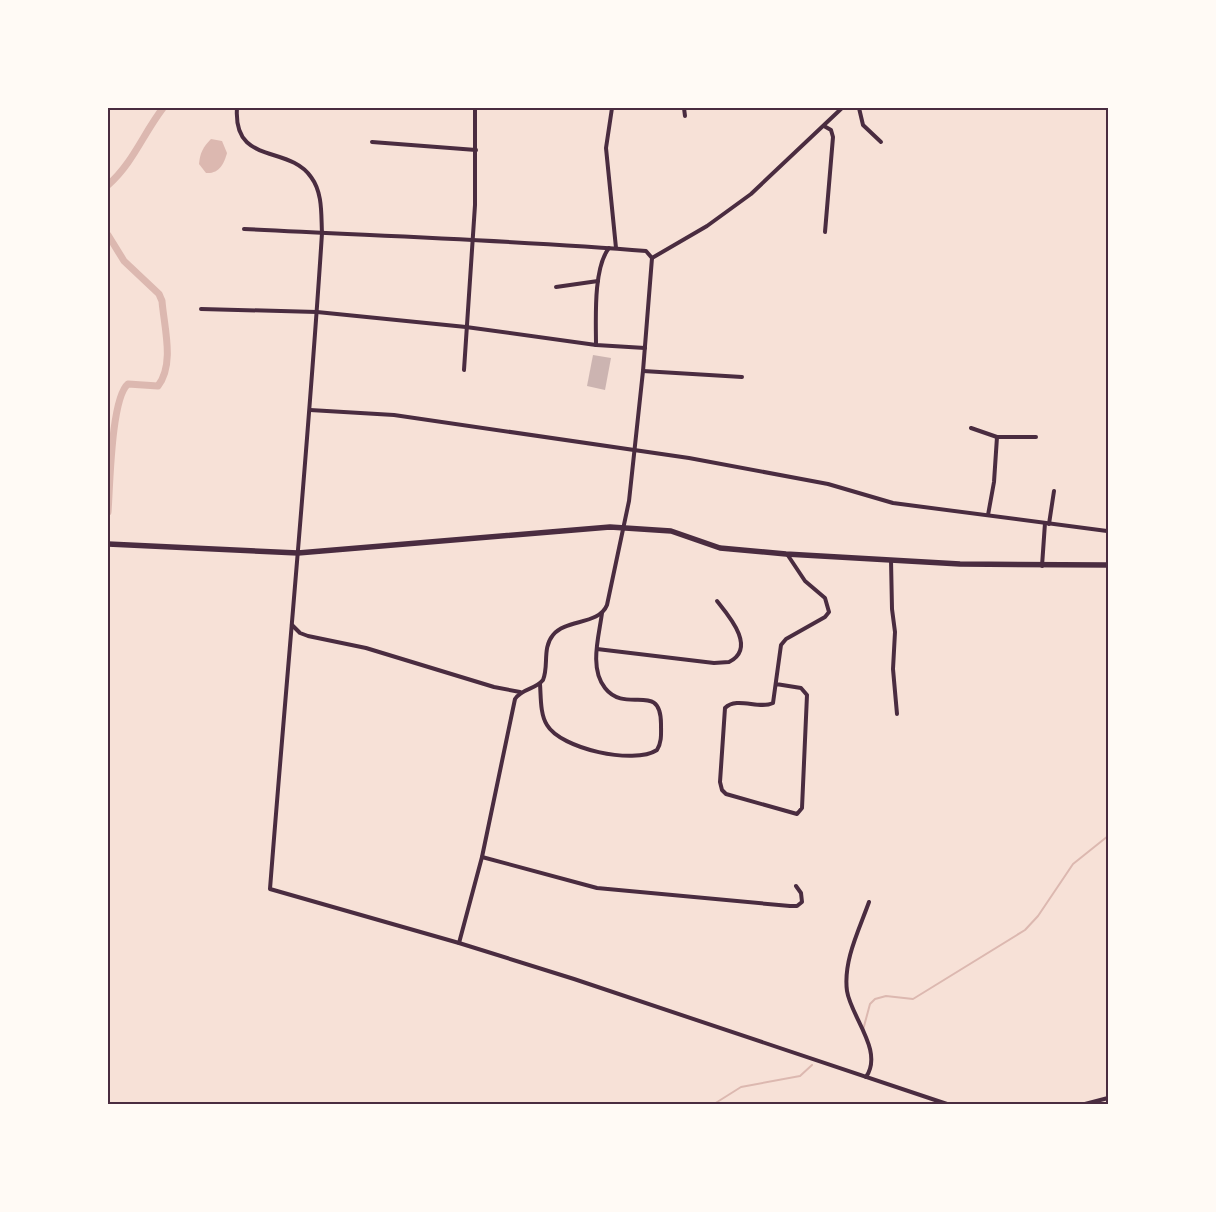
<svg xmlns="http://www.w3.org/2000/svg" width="1216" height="1212" font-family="'Golos Text',sans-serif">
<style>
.water{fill:#dcb8b0}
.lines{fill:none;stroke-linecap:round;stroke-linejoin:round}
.stream{stroke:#dcb8b0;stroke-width:2}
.canal{stroke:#dcb8b0;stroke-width:7}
.building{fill:#ccb4b1}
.minor{stroke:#4a2c40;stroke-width:4}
.secondary{stroke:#4a2c40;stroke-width:5.5}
.neatline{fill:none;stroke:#4a2c40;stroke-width:2}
</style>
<rect width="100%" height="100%" fill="#f7e1d7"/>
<path class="water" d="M211 139 222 141 227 153C224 164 219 174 206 173L199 164C200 153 203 147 211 139Z"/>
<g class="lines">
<g class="stream">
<polyline points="863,1030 870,1004 875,999 886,996 913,999 1025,930 1038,916 1073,864 1108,836"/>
<polyline points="714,1104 741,1087 800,1076 812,1065"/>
</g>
<g class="canal">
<path d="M108 185C133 163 143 134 163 108"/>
<path d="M108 235 124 261 159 294 162 301C164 327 175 364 158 386L128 384C111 398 110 487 108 512"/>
</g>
</g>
<polygon class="building" points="593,355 611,358 605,390 587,386"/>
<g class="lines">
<g class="minor">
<path d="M237 108C233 166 288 144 311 177 323 193 321 215 322 233 308 452 287 670 270 889L459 943 574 979 947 1104"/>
<polyline points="612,108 606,148 616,248"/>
<polyline points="684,108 685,116"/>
<polyline points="859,108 863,125 881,142"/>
<polyline points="824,126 831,130 833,137 825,232"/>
<polyline points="372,142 476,150"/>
<path d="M244 229C378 236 512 240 646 251L652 258"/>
<polyline points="652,258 707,226 751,194 842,108"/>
<polyline points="556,287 598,281"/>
<polyline points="201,309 317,312 466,327 596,345 645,348"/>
<path d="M596 345C596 320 593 268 609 248"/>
<polyline points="464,370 475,205 475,108"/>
<polyline points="643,371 742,377"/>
<polyline points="310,410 394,415 689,458 828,484 893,503 1107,531"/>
<polyline points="971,428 997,437 1036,437"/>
<polyline points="988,515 994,482 997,437"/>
<polyline points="1049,524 1054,491"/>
<polyline points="891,560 892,609 895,632 893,669 897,714"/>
<polyline points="1042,566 1045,523"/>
<polyline points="292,625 300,633 308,636 366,648 494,687 520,692"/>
<path d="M597 649 714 663 729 662C757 648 729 616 717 601"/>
<path d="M540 684C541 697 540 714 547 725 561 749 634 765 657 750 662 742 661 733 661 724 661 680 626 715 605 688 589 668 599 636 602 613"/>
<path d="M776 684 801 688 807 695 802 808 797 814 726 794 722 790 720 782 725 708C737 696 759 710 773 703L781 645 786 639 825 617 829 612 825 598 805 581 787 554"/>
<polyline points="482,857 597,888 790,906 797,906 802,902 801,893 796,886"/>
<path d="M459 943 482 857 515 699C522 688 535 690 543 680 549 666 542 648 553 635 566 619 599 625 607 605L629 501 643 371 652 258"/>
<path d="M866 1077C884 1051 851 1017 847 991 843 961 859 930 869 902"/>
<polyline points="1085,1104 1108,1098"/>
</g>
<polyline class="secondary" points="108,544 298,553 610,527 671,531 720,548 786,554 960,564 1108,565"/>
</g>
<rect width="1216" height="1212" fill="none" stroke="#fffaf5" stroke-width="218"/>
<rect x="109" y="109" width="998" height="994" class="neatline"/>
</svg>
